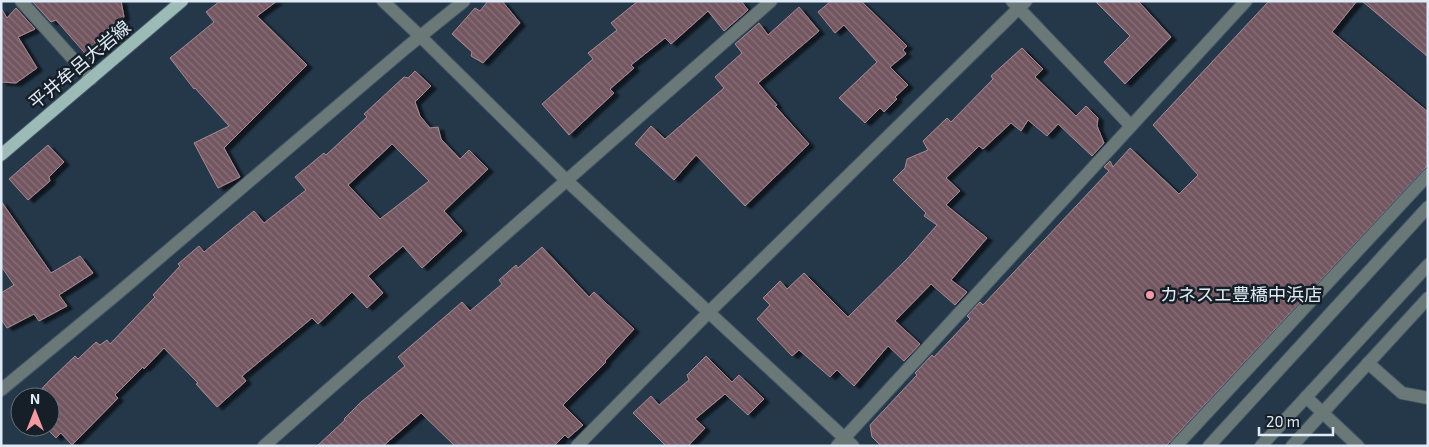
<svg xmlns="http://www.w3.org/2000/svg" width="1429" height="447" font-family="'Exo 2','Noto Sans JP',sans-serif">
<style>
.building{fill:url(#building-back-hatch);stroke:#a88a94;fill-rule:evenodd;filter:url(#shadow)}
.lines{fill:none;stroke-linecap:round;stroke-linejoin:round}
.minor-casing{stroke:#435566;stroke-width:14}
.major-casing{stroke:#435566;stroke-width:14}
.minor{stroke:#6a7977;stroke-width:12}
.major{stroke:#9cbbb7;stroke-width:12}
.poi-dot{fill:#f49aa2;stroke:#161f27;stroke-width:2}
.labels{text-anchor:middle;stroke-width:5;stroke-linejoin:round;paint-order:stroke}
.street-label{font-size:18px;fill:#e0ebf7;stroke:#161f27}
.poi-label{font-size:18px;fill:#e0ebf7;stroke:#161f27;text-anchor:start}
</style>
<defs>
<pattern id="building-back-hatch" width="6" height="6" patternUnits="userSpaceOnUse" patternTransform="scale(1.25)"><rect width="6" height="6" fill="#735761"/><path d="M-1 5l2 2M0 0l6 6M5-1l2 2" fill="none" stroke="#876f78"/></pattern>
<filter id="shadow"><feDropShadow dx="5.5" dy="3" stdDeviation="1" flood-color="#0009"/></filter>
</defs>
<rect width="100%" height="100%" fill="#25384a"/>
<g class="building">
<polygon points="32,1 121,1 124,17 105,31 112,39 90,59 56,20 51,22"/>
<polygon points="220,1 277,1 257,16 307,65 224,148 240,177 218,188 194,143 229,126 195,88 194,89 170,58 214,22 206,12"/>
<polygon points="488,1 502,1 520,23 483,63 471,56 472,52 452,34 475,8 480,11"/>
<polygon points="638,1 741,1 748,10 724,31 708,11 671,44 665,38 631,65 634,68 610,89 614,93 569,135 542,104 593,59 588,53 617,30 611,23"/>
<polygon points="831,1 861,1 907,46 903,50 906,54 890,67 908,85 895,97 897,99 884,112 880,108 865,123 839,98 877,62 844,25 835,33 818,12"/>
<polygon points="1095,1 1138,1 1171,37 1125,84 1104,62 1130,36"/>
<polygon points="1269,1 1357,1 1332,32 1428,112 1428,165 1166,446 881,446 872,437 870,425 917,375 915,373 932,355 934,357 970,319 967,316 980,302 983,305 1109,171 1104,167 1110,161 1113,167 1130,148 1179,194 1198,175 1153,125"/>
<polygon points="1362,1 1428,1 1428,57"/>
<polygon points="799,7 819,31 758,83 777,105 775,106 809,144 745,206 696,155 674,180 635,144 651,126 665,139 724,88 715,77 742,53 735,44 759,23 768,35"/>
<polygon points="1,8 7,18 16,8 35,29 18,37 37,68 16,83 1,82"/>
<polygon points="1022,48 1043,69 1035,77 1076,116 1086,106 1098,118 1097,126 1104,143 1092,156 1058,124 1047,136 1028,120 1021,131 1011,123 983,149 979,146 946,178 960,191 946,205 987,238 951,280 967,292 955,305 931,284 895,321 920,344 904,361 888,346 854,386 837,370 830,377 799,350 792,356 757,319 770,305 763,298 780,281 787,289 804,273 848,317 908,258 937,225 924,216 926,213 893,180 905,168 907,159 928,150 923,141 947,118 951,122 993,79 991,76"/>
<path d="M415 71 431 86 415 102 420 116 430 128 438 127 441 139 460 159 469 150 488 169 444 211 462 231 422 268 403 246 368 276 383 293 367 308 352 292 318 324 312 318 242 376 246 381 217 407 196 384 198 383 164 348 144 369 143 367 115 395 118 398 72 445 61 433 56 438 45 427H50V397H34L49 381 75 356 78 359 96 342 100 345 107 340 110 344 155 297 153 295 180 266 178 264 199 246 204 252 254 211 264 223 306 190 295 177 324 153 326 155 367 117 364 114 404 77 408 78ZM392 144 429 181 380 219 348 185Z"/>
<polygon points="48,145 64,162 49,177 50,181 28,200 9,179"/>
<polygon points="1,201 51,273 80,256 93,273 59,295 67,306 39,321 34,314 7,328 1,319 1,293 14,285 1,266"/>
<polygon points="542,247 589,297 594,292 634,329 605,361 606,362 563,405 583,425 568,438 565,435 554,446 455,446 421,413 383,446 317,446 345,420 344,419 361,402 405,366 398,357 462,302 470,311 502,284 499,280 516,265 518,268"/>
<polygon points="706,356 732,382 739,375 764,399 748,415 725,394 695,419 705,428 688,446 666,446 633,413 651,396 659,405 689,380 687,375"/>
</g>
<g class="lines">
<defs>
<g id="minor">
<polyline points="21,1 91,79"/>
<polyline points="383,1 421,37 566,180 853,446"/>
<polyline points="1012,1 1131,126"/>
<polyline points="1368,363 1402,393 1428,398"/>
<polyline points="1,390 117,294 407,47 464,1"/>
<polyline points="1306,397 1358,446"/>
<polyline points="264,446 771,1"/>
<polyline points="577,446 708,313 1026,1"/>
<polyline points="837,446 1246,1"/>
<polyline points="1176,446 1428,175"/>
<polyline points="1209,446 1428,207"/>
<polyline points="1261,446 1428,265"/>
<polyline points="1292,446 1428,298"/>
</g>
<polyline id="major" points="1,155 182,1"/>
</defs>
<use href="#minor" class="minor-casing"/>
<use href="#major" class="major-casing"/>
<use href="#minor" class="minor"/>
<use href="#major" class="major"/>
</g>
<circle class="poi-dot" cx="1150" cy="295" r="5"/>
<g class="labels">
<g class="street-label">
<text transform="translate(80 65) rotate(-40)" y="6">平井牟呂大岩線</text>
</g>
<g class="poi-label">
<text x="1160" y="301">カネスエ豊橋中浜店</text>
</g>
</g>
<rect width="1429" height="447" fill="none" stroke="#e0ebf7" stroke-width="5"/>
<g transform="translate(35 412)"><circle r="24" fill="#161f27" stroke="#67717a"/>
<path d="M0-4L9 19L0 12L-9 19Z" fill="#f49aa2"/>
<text y="-8" font-size="14" font-weight="bold" text-anchor="middle" fill="#e0ebf7">N</text>
</g>
<path d="M1259 427v8h74v-8" fill="none" stroke="#e0ebf7" stroke-width="2.5"/>
<text x="1266" y="427" font-size="15" fill="#e0ebf7" stroke="#161f27" stroke-width="4" paint-order="stroke">20 m</text>
</svg>
